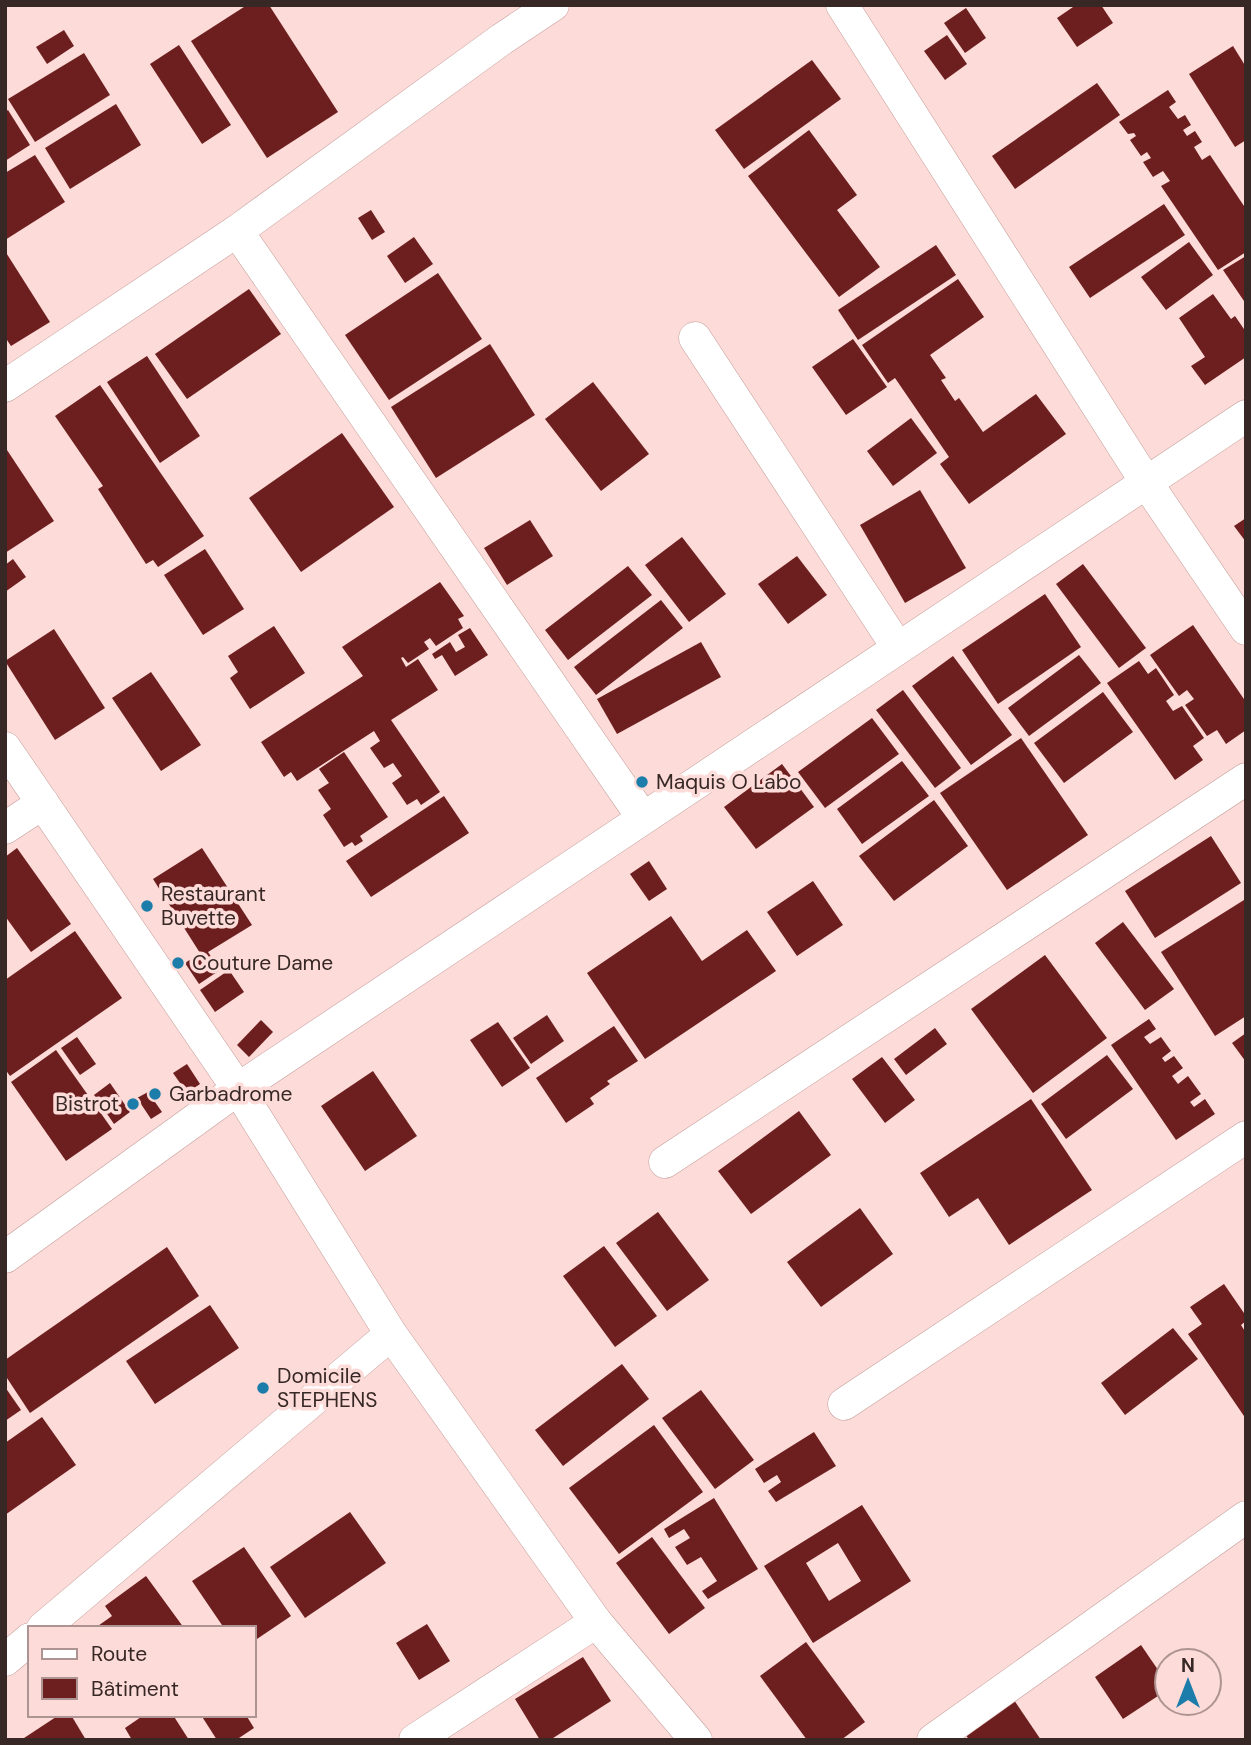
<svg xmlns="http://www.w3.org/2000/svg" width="1251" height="1745" font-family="'DM Sans',sans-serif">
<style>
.building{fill:#6d1f1f;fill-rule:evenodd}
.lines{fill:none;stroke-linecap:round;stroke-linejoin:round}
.minor-casing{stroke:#c59e9b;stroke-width:33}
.minor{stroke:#fff;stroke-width:32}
.poi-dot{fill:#1d7daa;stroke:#fcdbd8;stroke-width:2.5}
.labels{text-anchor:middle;stroke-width:7;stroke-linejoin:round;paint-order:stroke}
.poi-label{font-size:21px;fill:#372826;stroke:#fcdbd8;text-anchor:start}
</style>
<rect width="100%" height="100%" fill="#fcdbd8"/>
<g class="building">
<polygon points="247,5 269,5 338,112 267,158 191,41"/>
<polygon points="1076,5 1101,5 1113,23 1077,47 1057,18"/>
<polygon points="966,8 986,38 965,53 944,23"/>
<polygon points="64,30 74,46 47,64 36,47"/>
<polygon points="947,35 967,64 945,80 924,51"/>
<polygon points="179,45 231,125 202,144 150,64"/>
<polygon points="1233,46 1246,67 1246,140 1235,147 1189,74"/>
<polygon points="84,53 110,95 35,142 8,99"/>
<polygon points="812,60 841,99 744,169 715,130"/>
<polygon points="1097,83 1120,115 1015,189 992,156"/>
<polygon points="1168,90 1176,102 1169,107 1178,119 1185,115 1191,125 1183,130 1187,136 1195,131 1202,142 1194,147 1202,160 1210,155 1246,209 1246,252 1218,270 1161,186 1170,181 1163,171 1153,177 1143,162 1151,158 1147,152 1141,156 1130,140 1136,136 1134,133 1128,134 1119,122"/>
<polygon points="116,104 141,145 70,189 45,148"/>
<polygon points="8,110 30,145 5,161 5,112"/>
<polygon points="809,130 857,195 837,210 880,267 839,297 748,176"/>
<polygon points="35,155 65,202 5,240 5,173"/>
<polygon points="1164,204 1185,235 1090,298 1069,267"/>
<polygon points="371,210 385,232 372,240 358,218"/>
<polygon points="414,237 433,264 405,283 387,256"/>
<polygon points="1189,242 1213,275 1166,310 1141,277"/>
<polygon points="936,245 956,275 858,340 838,310"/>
<polygon points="5,251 50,322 11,346 5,337"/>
<polygon points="1246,256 1246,304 1223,270"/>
<polygon points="438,273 482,339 389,400 345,335"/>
<polygon points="958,279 984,317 930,355 946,378 941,380 955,401 959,398 983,432 1036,394 1066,434 969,504 940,464 949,457 895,378 888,383 862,345"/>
<polygon points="249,289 281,334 187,399 155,354"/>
<polygon points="1213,294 1231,319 1235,316 1246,332 1246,357 1205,385 1191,366 1205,357 1179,318"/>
<polygon points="853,339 887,387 846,415 812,367"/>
<polygon points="490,344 535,415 436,478 391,407"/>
<polygon points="147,356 200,436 160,463 107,382"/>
<polygon points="593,382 649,454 601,491 545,419"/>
<polygon points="100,385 204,536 158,567 153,560 146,564 98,489 103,486 55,416"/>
<polygon points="911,418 937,453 893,486 867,451"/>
<polygon points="342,433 394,507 301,572 249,498"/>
<polygon points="5,447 54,521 5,553"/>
<polygon points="920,490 966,568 905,603 860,525"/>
<polygon points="1246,518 1246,542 1234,526"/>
<polygon points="530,520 553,556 507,585 484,548"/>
<polygon points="682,537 726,594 689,622 645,565"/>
<polygon points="205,549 244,609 203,635 164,575"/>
<polygon points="797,556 827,595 788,624 758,584"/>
<polygon points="13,559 26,577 5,592 5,565"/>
<polygon points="1083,564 1146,648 1119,668 1056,584"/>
<polygon points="628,566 652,595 568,660 545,630"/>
<polygon points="440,582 464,616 458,619 463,628 436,646 430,638 424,642 429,649 408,663 403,657 401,658 406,667 418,659 438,690 391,720 440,792 421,805 417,799 407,805 392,783 402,776 393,763 384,768 370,748 380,741 374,731 297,781 291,772 284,777 261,742 363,676 342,647"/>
<polygon points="1045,594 1081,647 998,704 962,650"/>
<polygon points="661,600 683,628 596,695 574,667"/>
<polygon points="1193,625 1246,702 1246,730 1226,744 1217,730 1207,736 1185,705 1194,699 1187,690 1179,696 1150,655"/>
<polygon points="274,626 305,673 250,709 230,678 238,672 228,656"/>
<polygon points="470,628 488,655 455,676 442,655 435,659 432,654 450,642 456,652 465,647 458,635"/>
<polygon points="54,629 105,708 55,740 5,661"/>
<polygon points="701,642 721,677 617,734 597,699"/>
<polygon points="1079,655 1101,683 1029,736 1008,708"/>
<polygon points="953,656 1012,735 971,765 912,686"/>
<polygon points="1139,661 1148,674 1156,668 1174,695 1166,701 1173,711 1182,706 1204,738 1193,746 1203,760 1175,780 1107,683"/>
<polygon points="151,672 201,745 161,771 112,698"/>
<polygon points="903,690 961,768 935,788 876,710"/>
<polygon points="1103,692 1133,732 1064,783 1034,743"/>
<polygon points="872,718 899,754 825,808 798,772"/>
<polygon points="1021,738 1088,835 1007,890 940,793"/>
<polygon points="344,752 388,817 360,836 363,841 355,846 352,842 344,847 323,815 331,809 318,790 329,783 319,769"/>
<polygon points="902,761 929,796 862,844 837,809"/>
<polygon points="782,764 814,807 756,849 724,807"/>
<polygon points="444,796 469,833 371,897 346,861"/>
<polygon points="934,800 968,846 894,901 859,856"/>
<polygon points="1211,836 1241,883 1155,938 1125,891"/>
<polygon points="17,848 71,924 31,952 5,916 5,857"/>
<polygon points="202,848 252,925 208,952 220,970 199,984 185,963 200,953 153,879"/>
<polygon points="649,861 667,889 649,901 630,874"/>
<polygon points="813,881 843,925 797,956 767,912"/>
<polygon points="1244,900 1246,903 1246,1016 1215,1036 1161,952"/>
<polygon points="671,916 702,961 747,930 776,971 645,1059 587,973"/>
<polygon points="1123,922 1174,989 1145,1010 1095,943"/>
<polygon points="75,931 122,998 10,1076 5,1069 5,980"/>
<polygon points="1045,955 1107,1038 1033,1093 971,1009"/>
<polygon points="229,970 244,992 215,1012 200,990"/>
<polygon points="547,1015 564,1041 531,1064 513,1038"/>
<polygon points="1149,1019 1156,1029 1144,1037 1150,1044 1161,1037 1171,1051 1162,1058 1165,1062 1174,1056 1183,1068 1172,1076 1178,1084 1188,1076 1201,1094 1190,1102 1194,1107 1205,1099 1215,1114 1176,1140 1111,1045"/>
<polygon points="261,1020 273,1032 249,1057 237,1045"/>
<polygon points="498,1022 530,1068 502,1087 470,1040"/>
<polygon points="614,1026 638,1061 607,1081 610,1084 590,1098 594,1104 566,1123 536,1078"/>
<polygon points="935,1028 947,1044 906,1075 894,1059"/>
<polygon points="1246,1033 1246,1062 1232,1043"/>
<polygon points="77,1037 96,1064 80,1075 61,1048"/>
<polygon points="56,1050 112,1129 66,1161 11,1082"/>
<polygon points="1107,1055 1133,1089 1066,1139 1041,1104"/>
<polygon points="882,1057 915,1100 885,1123 852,1079"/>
<polygon points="187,1064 200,1084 187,1093 173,1073"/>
<polygon points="373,1071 417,1136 365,1171 321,1106"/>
<polygon points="110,1083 130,1112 114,1124 94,1095"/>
<polygon points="148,1092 162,1112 151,1119 137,1098"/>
<polygon points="1031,1099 1092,1190 1009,1245 978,1198 949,1217 920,1173"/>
<polygon points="799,1111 831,1155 751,1214 718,1171"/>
<polygon points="860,1208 893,1254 821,1307 787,1262"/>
<polygon points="658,1212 709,1280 667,1311 616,1243"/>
<polygon points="604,1246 657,1316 615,1347 563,1276"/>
<polygon points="167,1247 199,1296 30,1413 5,1375 5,1360"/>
<polygon points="1224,1284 1246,1316 1246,1321 1241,1325 1246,1333 1246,1419 1188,1334 1202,1324 1190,1307"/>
<polygon points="210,1305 239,1348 155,1404 126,1361"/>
<polygon points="1173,1328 1198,1359 1125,1415 1101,1383"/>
<polygon points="622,1364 649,1399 563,1466 535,1430"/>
<polygon points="5,1387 21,1410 5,1421"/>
<polygon points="701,1390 754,1460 715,1489 662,1418"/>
<polygon points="42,1417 76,1465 5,1515 5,1443"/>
<polygon points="654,1425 703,1492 619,1554 569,1488"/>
<polygon points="814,1432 836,1466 776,1502 768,1491 781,1482 777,1475 764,1483 755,1469"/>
<polygon points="714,1498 758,1569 708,1599 702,1591 717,1581 701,1557 687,1565 675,1547 690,1538 684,1529 669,1538 664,1529"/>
<path d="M862 1505 911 1581 813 1643 764 1566ZM838 1543 861 1581 829 1601 806 1563Z"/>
<polygon points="350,1512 386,1563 305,1618 270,1567"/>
<polygon points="652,1537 705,1608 669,1634 616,1563"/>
<polygon points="244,1547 291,1616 254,1641 254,1628 224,1628 192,1581"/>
<polygon points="146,1576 184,1628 95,1628 112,1616 105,1606"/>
<polygon points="427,1624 450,1661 419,1680 396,1643"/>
<polygon points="806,1642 865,1722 841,1740 807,1740 760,1676"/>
<polygon points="1141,1645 1167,1683 1167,1690 1123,1719 1095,1677"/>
<polygon points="583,1657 611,1701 550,1740 540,1740 515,1699"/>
<polygon points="1014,1700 1041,1740 969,1740 964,1732"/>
<polygon points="59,1715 71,1715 86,1740 21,1740"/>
<polygon points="144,1715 173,1715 189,1740 132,1740 125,1728"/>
<polygon points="201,1715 246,1715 254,1728 236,1740 217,1740"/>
</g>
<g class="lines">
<defs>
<g id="minor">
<polyline points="842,5 1146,482 1246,629"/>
<polyline points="237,231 643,818"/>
<polyline points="695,338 898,648"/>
<polyline points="5,386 237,231 502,39 553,5"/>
<polyline points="5,748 238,1089 391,1334 596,1622 696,1740"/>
<polyline points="5,828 43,803"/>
<polyline points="665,1162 1246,779"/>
<polyline points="5,1257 238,1089 1246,416"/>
<polyline points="844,1404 1246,1137"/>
<polyline points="43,1628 391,1334"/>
<polyline points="5,1660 30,1639"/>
<polyline points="415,1740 596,1622"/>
<polyline points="933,1740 1246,1517"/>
</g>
</defs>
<use href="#minor" class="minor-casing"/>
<use href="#minor" class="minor"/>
</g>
<g class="poi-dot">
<circle cx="642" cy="782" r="7"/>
<circle cx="147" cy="906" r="7"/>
<circle cx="178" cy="963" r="7"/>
<circle cx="155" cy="1094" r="7"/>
<circle cx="133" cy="1104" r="7"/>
<circle cx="263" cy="1388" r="7"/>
</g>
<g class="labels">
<g class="poi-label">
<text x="656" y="789">Maquis O Labo</text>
<text x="161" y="901">Restaurant<tspan x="161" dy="24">Buvette</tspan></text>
<text x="192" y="970">Couture Dame</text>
<text x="169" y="1101">Garbadrome</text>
<text x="119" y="1111" text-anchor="end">Bistrot</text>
<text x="277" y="1383">Domicile<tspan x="277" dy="24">STEPHENS</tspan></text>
</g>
</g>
<rect width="1251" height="1745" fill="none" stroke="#372826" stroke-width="14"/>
<rect x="28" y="1626" width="228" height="91" fill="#fcdbd8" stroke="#ad9391" stroke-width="2"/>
<rect x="42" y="1649" width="35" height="10" fill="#ffffff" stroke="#ad9391" stroke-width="2"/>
<text x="91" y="1661" font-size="21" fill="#372826">Route</text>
<rect x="42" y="1678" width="35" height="21" fill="#6d1f1f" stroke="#ad9391" stroke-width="2"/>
<text x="91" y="1696" font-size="21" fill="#372826">Bâtiment</text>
<g transform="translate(1188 1682)"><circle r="33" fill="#fcdbd8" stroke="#ad9391" stroke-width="2"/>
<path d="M0-5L12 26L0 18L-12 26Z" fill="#1d7daa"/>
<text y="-10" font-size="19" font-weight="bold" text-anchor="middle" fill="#372826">N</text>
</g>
</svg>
